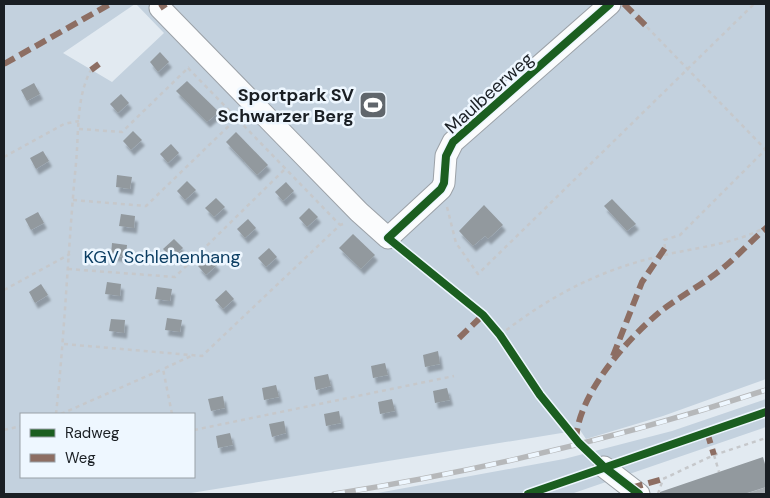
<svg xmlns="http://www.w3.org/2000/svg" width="770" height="498" font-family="'DM Sans',sans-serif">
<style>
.green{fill:#c3d1de;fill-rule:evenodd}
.building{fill:#92999e;filter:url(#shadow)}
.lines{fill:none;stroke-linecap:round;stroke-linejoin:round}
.minor-casing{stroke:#9ba1a7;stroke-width:23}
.path{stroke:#c6c8cb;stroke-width:2.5;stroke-dasharray:4 4;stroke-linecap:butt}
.minor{stroke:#fbfcfd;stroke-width:21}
.rail-casing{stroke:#b6b8ba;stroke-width:5.5}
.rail{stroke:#eef7ff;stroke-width:4;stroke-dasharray:11;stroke-linecap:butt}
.quiet{stroke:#8d6e63;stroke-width:6;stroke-dasharray:12 6;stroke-linecap:butt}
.cycleway-casing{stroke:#eef7ff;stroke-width:11}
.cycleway{stroke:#1b5e20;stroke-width:8}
.labels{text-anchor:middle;stroke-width:5;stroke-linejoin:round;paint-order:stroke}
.street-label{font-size:18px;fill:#1a1f24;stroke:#eef7ff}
.poi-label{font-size:18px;font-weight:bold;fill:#1a1f24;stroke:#eef7ff;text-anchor:end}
.park-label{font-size:18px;fill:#0b3d62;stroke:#eef7ff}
</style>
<defs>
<filter id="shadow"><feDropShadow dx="3" dy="5.5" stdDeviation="1" flood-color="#0004"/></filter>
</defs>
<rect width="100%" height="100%" fill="#e2eaf1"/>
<g class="green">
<path d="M4 4H135L63 53 112 82 164 33 136 4H766V379L663 416 586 439 580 430 185 494H4ZM21 414H194V477H21Z"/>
<polygon points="766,399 766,427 571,494 372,494 564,459 672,431"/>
</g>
<g class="building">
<polygon points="160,52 169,62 158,72 150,62"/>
<polygon points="187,81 219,112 207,122 176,91"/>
<polygon points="34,83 40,94 27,101 21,90"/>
<polygon points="121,94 129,103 118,113 110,104"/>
<polygon points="133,131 142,140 131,150 123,141"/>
<polygon points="236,132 268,165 257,175 226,142"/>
<polygon points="171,144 179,153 168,163 160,154"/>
<polygon points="43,151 49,161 36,169 30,158"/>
<polygon points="117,175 132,177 130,189 116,187"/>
<polygon points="187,181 196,190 185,200 177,191"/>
<polygon points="286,182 294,191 283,201 275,192"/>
<polygon points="216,198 225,207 214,217 205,208"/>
<polygon points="612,199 636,224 627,231 604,206"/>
<polygon points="484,205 503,225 488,239 485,236 473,246 459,231"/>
<polygon points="309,208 318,217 307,227 299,218"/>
<polygon points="38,212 44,223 31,230 25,219"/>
<polygon points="121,214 135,216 134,228 119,226"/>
<polygon points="248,219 256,228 245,238 237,229"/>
<polygon points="353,234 375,255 361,269 339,248"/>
<polygon points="174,239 183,248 172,258 163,249"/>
<polygon points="112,243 127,245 126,257 111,255"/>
<polygon points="269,248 277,257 266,267 258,258"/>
<polygon points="208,256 217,265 206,275 198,266"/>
<polygon points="107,282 121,284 120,296 105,294"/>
<polygon points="41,284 48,295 35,303 29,292"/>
<polygon points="157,287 172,289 170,301 155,299"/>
<polygon points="226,290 234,299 223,309 215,300"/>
<polygon points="167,318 182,320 180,332 165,330"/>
<polygon points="111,319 125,320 124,333 109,331"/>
<polygon points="438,351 440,364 425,367 423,355"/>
<polygon points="385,363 388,375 373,378 371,366"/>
<polygon points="328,374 331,386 316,390 314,377"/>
<polygon points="276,385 279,397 264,400 262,388"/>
<polygon points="447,388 450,400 435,403 433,391"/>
<polygon points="223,396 225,408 211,411 208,399"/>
<polygon points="392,399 395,411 380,414 378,402"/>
<polygon points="339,411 341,423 326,426 324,414"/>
<polygon points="284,421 286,433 272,437 269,424"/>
<polygon points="230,433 233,445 218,448 216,436"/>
<polygon points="763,457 766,468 766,487 744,494 660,494 660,492"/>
</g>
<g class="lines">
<defs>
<g id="minor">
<polyline points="160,8 359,212 388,238 441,189 444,183 446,156 453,142 610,4"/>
<polyline points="604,467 639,494"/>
</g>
</defs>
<use href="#minor" class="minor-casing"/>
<g class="path">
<polyline points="647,27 766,150"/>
<polyline points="188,68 340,225"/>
<polyline points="79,129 122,132 189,67"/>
<polyline points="4,157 64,124 79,121"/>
<polyline points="73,200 146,206 237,118"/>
<polyline points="447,207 456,243 478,274 754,4"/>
<polyline points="665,248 664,240 680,235 766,149"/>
<polyline points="68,269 175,277 286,168"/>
<polyline points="4,290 70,254"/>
<path d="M500 335C550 296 597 271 660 256 697 247 732 245 766 227"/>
<polyline points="64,344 202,356 340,225 346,223"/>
<path d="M56 414C65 331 68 247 76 163 79 132 76 97 91 70"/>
<polyline points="61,414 163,369"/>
<polyline points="172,414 163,369 191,356"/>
<polyline points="4,430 21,426"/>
<polyline points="194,430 454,376"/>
<polyline points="714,455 719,472"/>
<polyline points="658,494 663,479 714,455 766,438"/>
</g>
<use href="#minor" class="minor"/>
<defs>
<path id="rail" d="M334 494C480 471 626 436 766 390"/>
</defs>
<use href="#rail" class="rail-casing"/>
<use href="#rail" class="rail"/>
<g class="quiet">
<polyline points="624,4 647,27"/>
<polyline points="160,8 166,4"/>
<polyline points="4,64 110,4"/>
<polyline points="91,70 99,64"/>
<polyline points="459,338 483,315"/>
<polyline points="613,356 642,282 665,248"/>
<polyline points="707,432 714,455"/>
<path d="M576 440C578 394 627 339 661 311 679 297 700 286 718 272 735 259 750 242 766 228V231"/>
<polyline points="631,488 663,479"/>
</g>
<defs>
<g id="cycleway">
<polyline points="610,4 453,142 446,156 444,183 441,189 388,238 483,315 500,335 540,395 579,443 604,467 639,494"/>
<polyline points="528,494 766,412"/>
</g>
</defs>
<use href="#cycleway" class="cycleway-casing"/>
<use href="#cycleway" class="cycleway"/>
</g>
<defs>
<symbol id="stadium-square" viewBox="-11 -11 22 22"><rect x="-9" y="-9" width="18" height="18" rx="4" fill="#60666c" stroke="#eef7ff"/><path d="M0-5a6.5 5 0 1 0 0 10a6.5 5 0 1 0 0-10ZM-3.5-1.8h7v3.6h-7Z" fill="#fff"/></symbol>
</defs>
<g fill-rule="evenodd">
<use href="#stadium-square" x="357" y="89" width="32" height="32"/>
</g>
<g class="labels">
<g class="street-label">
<text transform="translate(489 93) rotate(-42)" y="6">Maulbeerweg</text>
</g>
<g class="poi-label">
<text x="354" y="101">Sportpark SV<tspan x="354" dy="21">Schwarzer Berg</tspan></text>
</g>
<g class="park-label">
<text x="162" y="263">KGV Schlehenhang</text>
</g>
</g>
<rect width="770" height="498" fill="none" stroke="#1a1f24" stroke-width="10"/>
<rect x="20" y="413" width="175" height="65" fill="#eef7ff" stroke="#99a1a7"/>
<rect x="30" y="429" width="25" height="8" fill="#1b5e20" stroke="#99a1a7"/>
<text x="65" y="438" font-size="15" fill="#1a1f24">Radweg</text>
<rect x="30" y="454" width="25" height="8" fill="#8d6e63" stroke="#99a1a7"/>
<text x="65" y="463" font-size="15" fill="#1a1f24">Weg</text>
</svg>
